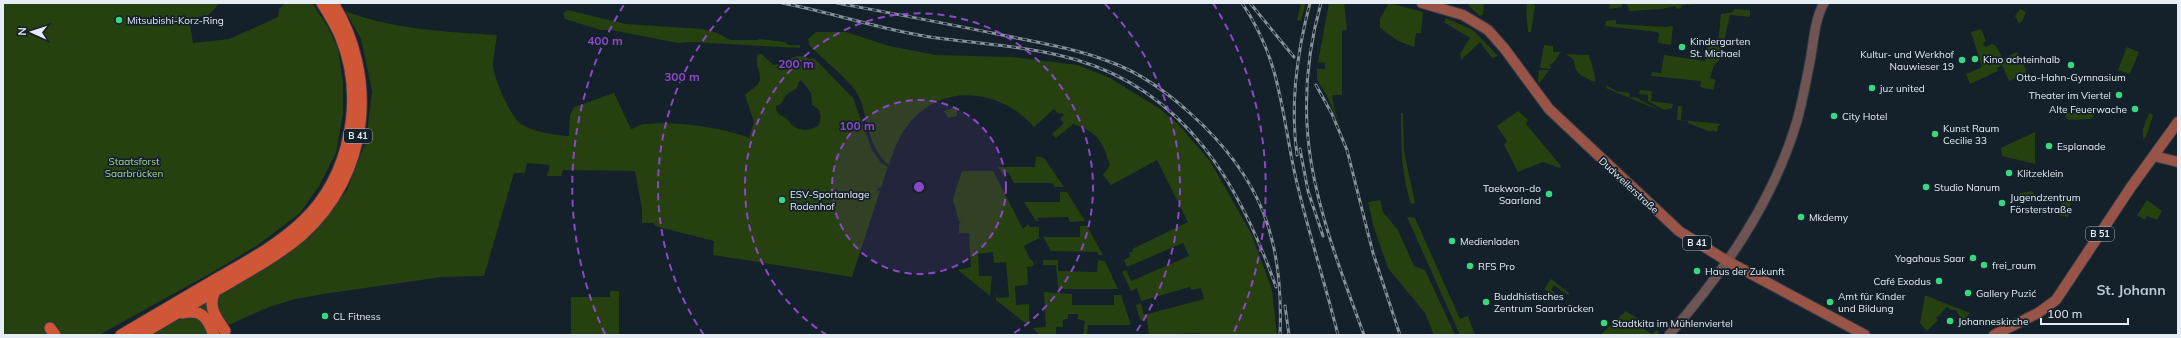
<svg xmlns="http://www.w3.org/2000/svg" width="2181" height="338" font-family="Mulish,sans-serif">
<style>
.green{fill:#264010;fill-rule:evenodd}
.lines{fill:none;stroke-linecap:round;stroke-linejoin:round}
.secondary-casing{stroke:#343c44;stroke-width:11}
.primary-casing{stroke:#343c44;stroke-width:12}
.highway-casing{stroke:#343c44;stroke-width:13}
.secondary{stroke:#6e5453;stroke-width:9}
.primary{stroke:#985547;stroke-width:10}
.highway{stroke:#cf5738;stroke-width:11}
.rail-casing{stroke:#879199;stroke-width:3}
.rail{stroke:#14202a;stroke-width:1.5;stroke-dasharray:4.5;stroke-linecap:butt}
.ring{fill:none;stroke:#8b49c7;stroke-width:2;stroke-dasharray:7 5}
.poi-dot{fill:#37d880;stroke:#14202a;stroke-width:1.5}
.labels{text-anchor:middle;stroke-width:3.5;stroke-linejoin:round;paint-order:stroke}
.shield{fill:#14202a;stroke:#a7b0b8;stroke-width:1}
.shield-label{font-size:9px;font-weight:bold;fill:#e6eef5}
.poi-label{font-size:10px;fill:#e6eef5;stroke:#14202a;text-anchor:start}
.park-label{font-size:10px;fill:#adda8f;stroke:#14202a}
.street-label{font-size:10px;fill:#e6eef5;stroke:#14202a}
.district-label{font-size:14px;font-weight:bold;fill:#b7c7d4;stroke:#14202a}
.centre{fill:#8b49c7;stroke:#14202a;stroke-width:2}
.ring-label{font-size:12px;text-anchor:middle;font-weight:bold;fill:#8b49c7;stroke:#14202a;stroke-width:3.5;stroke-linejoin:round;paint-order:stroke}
</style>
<rect width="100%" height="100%" fill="#14202a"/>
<g class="green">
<polygon points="6,3 220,3 207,16 189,18 193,43 229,39 278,17 279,9 285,3 312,3 328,27 338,49 343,82 343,114 336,153 319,186 300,213 258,245 206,276 99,335 3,335 3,4"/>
<polygon points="1301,3 1306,3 1301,21 1297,20"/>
<polygon points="1329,3 1344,3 1347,30 1342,30 1342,95 1332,95 1335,111 1342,129 1326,94 1317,80 1317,69 1325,69 1325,63 1318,62"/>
<polygon points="1389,3 1423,12 1421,33 1416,33 1414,47 1398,41 1380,28 1380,19"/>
<polygon points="1469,3 1484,3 1483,15 1480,16 1469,6"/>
<polygon points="1527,3 1535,5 1531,32 1528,32 1526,11"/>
<polygon points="1610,3 1622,3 1622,7 1609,9"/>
<polygon points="1626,3 1702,3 1702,4 1682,5 1681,8 1677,9 1675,6 1662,9 1630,11"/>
<polygon points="1734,9 1750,10 1750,17 1730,15 1720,59 1714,65 1710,78 1716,80 1713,90 1700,87 1701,81 1651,76 1652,72 1661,73 1664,55 1705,61 1708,44 1718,44 1721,14 1733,12"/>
<polygon points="2020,9 2026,12 2023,20 2019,24 2015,16"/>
<polygon points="567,10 626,24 703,29 717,33 730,40 758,40 759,39 785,42 788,45 800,45 800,48 691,42 678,43 611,30 601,30 565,19 563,13"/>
<path d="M345 11C392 29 446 32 497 35 496 45 493 56 493 66 494 78 511 118 521 124 534 132 551 134 566 136H569L570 115 574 107 614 93 631 129C636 128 638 125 644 124 674 121 722 127 749 138L754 122 745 95C749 91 755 88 758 84 764 74 753 64 758 54H762L773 65C785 65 797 49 809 59L814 58 853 98 872 150 881 163 888 167 881 188H878L877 190 880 191 852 277 713 255 714 241 655 226 654 223H642V209L635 171 563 170 561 176H547L550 165 527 163 525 173H514L484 276 442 277 330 293 295 299 269 307 206 335H153L290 250 316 229 347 190 366 141 372 91 361 39ZM801 80 811 93 812 105C821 109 822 116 819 125 812 131 800 132 792 125 790 124 790 121 788 120 782 114 776 116 776 106L781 104 786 95 797 88 798 83Z"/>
<polygon points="1446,18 1473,30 1498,56 1492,58 1480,42 1461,60 1460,54 1470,38 1444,22"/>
<polygon points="1616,20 1616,24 1665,27 1673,26 1671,45 1658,43 1659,34 1657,32 1605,26 1606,21"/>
<polygon points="1981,29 1986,41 1983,43 1985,47 1992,44 1996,46 2003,59 2017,52 2026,70 2025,74 2009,81 2002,65 1997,68 1998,71 1970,84 1966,74 1982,67 1971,32"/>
<path d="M816 32H846L889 46 936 55 1012 57 1078 65 1110 78 1160 109 1177 123 1210 161 1252 235 1272 290 1277 335H1201L1200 333 1149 335 1147 319 1140 320 1136 305 1141 303 1144 315 1204 299 1201 288 1191 290 1190 287 1141 301 1137 288 1131 291 1122 272 1126 270 1131 281 1189 256 1183 243 1127 267 1124 260 1130 257 1129 253 1133 251 1132 249 1188 222 1157 160 1111 185 1103 175 1110 165C1102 141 1098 132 1073 124L1056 138 1052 134 1064 123 1060 119 1064 115 1062 113 1059 114 1054 109 1034 127C1003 91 946 81 911 121 900 134 894 149 889 165 871 152 867 121 861 101 855 83 822 59 809 45L808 39Z"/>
<polygon points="1544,45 1553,46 1553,52 1561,52 1554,62 1549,66 1551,67 1550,69 1540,68"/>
<polygon points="2127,47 2139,52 2130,74 2118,70"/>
<path d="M1566 54 1589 55 1596 80 1594 82C1581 75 1575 75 1574 60Z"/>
<polygon points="1539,70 1549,70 1539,84 1538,81"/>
<polygon points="1606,85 1616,91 1630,93 1629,98 1635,97 1663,112 1606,88"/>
<polygon points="1640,90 1652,91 1651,101 1673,104 1672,108 1664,110 1648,101 1648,95 1639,94"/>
<polygon points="1678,106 1682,106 1681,120 1721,124 1718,126 1717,132 1712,130 1711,132 1688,123 1688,121 1677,120"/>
<polygon points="957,107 957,116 948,118 944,111"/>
<polygon points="1518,111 1528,120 1526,124 1561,166 1560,168 1543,162 1518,172 1504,145 1507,141 1497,126"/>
<polygon points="2063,112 2093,113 2093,117 2090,119 2068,120"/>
<path d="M1401 113H1403L1404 151 1415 203 1411 204C1401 175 1401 144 1401 113Z"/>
<polygon points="2149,113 2153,115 2146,137 2143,140 2143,129"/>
<polygon points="2035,132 2035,164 2002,156 2001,148"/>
<polygon points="1036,156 1044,158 1064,187 1055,187 1052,183 1014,183 1008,172 1003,175 998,167 1035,167"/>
<polygon points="962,171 993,171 1023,229 1028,224 1030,227 1039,227 1039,237 1080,237 1080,226 1087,226 1103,255 1098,255 1098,252 1051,251 1044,238 1041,237 1024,246 1030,259 1033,261 1034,266 1027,267 1028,285 1015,286 1016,305 1029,304 1029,326 996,300 996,292 997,298 1009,297 1006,262 994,263 993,252 978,254 979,276 992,276 990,296 958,270 971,267 969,233 959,233 959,224 961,221 959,221 953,199"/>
<polygon points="2032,191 2034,194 2033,201 2022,201 2017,194"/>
<polygon points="1060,192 1067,192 1085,221 1070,222 1068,217 1037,218 1039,221 1036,221 1024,202 1060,202"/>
<polygon points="1380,200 1383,212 1398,230 1414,266 1425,270 1455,335 1434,335 1425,313 1388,268 1374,228 1368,202"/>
<polygon points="2147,200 2162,211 2157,220 2147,216 2145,220 2137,215"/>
<polygon points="2061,201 2071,202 2068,217 2055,214 2056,206 2060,207"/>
<polygon points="1407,217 1415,218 1460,319 1468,316 1475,335 1460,335"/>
<polygon points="1043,260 1058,260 1058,271 1097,272 1098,260 1105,261 1118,289 1058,289 1056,265 1043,265"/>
<polygon points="1551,279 1569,293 1568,295 1554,285 1551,290 1557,295 1556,297 1544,289"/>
<polygon points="610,291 619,291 619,335 571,335 571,297 610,297"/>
<polygon points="1044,292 1072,294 1072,305 1114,305 1114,295 1121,295 1131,325 1088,325 1087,335 1083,335 1085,321 1078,319 1078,314 1068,314 1068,319 1063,320 1063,327 1056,327 1056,335 1040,335 1033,328 1046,327"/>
<polygon points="1925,296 1927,296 1970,313 1963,321 1956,310 1951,310 1947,307 1936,318 1938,320 1927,331 1920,323"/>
<polygon points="1626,311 1649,326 1643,324 1641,327 1652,334 1656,330 1659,332 1657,335 1600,335"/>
</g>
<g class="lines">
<defs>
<path id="secondary" d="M1669 335C1724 272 1773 202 1797 121 1803 99 1807 77 1811 56 1814 38 1815 19 1824 3"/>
<g id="primary">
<polyline points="1422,3 1463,15 1488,30 1504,48 1549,109 1679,231 1727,261 1865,335"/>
<polyline points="2154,156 2178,162"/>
<polyline points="1994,335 2038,313 2056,300 2131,187 2178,122"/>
</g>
<g id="highway">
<path d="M215 291C207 307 216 317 225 331"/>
<path d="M182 313C202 309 207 317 214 335"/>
<polyline points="50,328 55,335"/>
<path d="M121 335C153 316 186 297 218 278 248 261 278 245 303 221 351 175 365 98 341 38 336 25 329 14 322 3"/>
<path d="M140 335C169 318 199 300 229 283 254 268 280 254 302 235 369 175 379 78 333 3"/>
</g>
</defs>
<use href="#secondary" class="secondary-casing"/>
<use href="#primary" class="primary-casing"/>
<use href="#highway" class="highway-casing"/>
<use href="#secondary" class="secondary"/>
<use href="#primary" class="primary"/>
<use href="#highway" class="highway"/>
<defs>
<g id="rail">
<path d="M782 3C830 12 876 28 924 36 974 44 1027 45 1077 60 1187 93 1240 185 1276 287"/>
<path d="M837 3C890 13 944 23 997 34 1036 42 1075 48 1113 63 1142 74 1168 93 1191 114 1262 178 1284 241 1280 335"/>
<path d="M1242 3C1282 62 1281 113 1296 179 1308 231 1325 283 1338 335"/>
<polyline points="1250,3 1294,57"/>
<path d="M1321 3C1285 130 1321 217 1364 335"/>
<polyline points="1316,85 1332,114 1347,150 1373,253 1400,335"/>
<polyline points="1300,149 1308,191 1323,236"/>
<path d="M1297 155C1290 105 1297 52 1310 3"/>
<polyline points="1285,306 1289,335"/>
</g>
</defs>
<use href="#rail" class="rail-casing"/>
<use href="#rail" class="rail"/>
</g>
<circle cx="919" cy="187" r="87" fill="#8b49c7" fill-opacity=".12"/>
<g class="ring">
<circle cx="919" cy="187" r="87"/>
<path d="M827 335A174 174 0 1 1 1011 335"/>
<path d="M704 335A261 261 0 0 1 733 4M1105 4A261 261 0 0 1 1134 335"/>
<path d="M605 334A347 347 0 0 1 625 3M1213 3A347 347 0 0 1 1233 334"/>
</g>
<g class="poi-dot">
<circle cx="119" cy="20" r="4"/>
<circle cx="1682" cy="47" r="4"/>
<circle cx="1975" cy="59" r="4"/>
<circle cx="1962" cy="60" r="4"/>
<circle cx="2071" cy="65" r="4"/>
<circle cx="1872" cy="88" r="4"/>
<circle cx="2119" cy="95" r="4"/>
<circle cx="2135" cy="109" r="4"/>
<circle cx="1834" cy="116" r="4"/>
<circle cx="1935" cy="134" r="4"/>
<circle cx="2049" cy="146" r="4"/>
<circle cx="2009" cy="173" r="4"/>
<circle cx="1926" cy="187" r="4"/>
<circle cx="1549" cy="194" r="4"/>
<circle cx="782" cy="200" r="4"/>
<circle cx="2002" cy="203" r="4"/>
<circle cx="1801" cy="217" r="4"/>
<circle cx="1452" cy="241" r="4"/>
<circle cx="1973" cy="258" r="4"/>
<circle cx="1984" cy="265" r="4"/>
<circle cx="1470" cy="266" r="4"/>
<circle cx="1697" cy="271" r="4"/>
<circle cx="1939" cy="281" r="4"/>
<circle cx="1968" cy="293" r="4"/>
<circle cx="1486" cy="302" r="4"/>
<circle cx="1830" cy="302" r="4"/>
<circle cx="325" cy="316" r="4"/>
<circle cx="1950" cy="321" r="4"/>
<circle cx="1604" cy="323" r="4"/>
</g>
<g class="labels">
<g class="shield">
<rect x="344" y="129" width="28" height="14" rx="3"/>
<rect x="2086" y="227" width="28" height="14" rx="3"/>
<rect x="1683" y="236" width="28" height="14" rx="3"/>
</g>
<g class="shield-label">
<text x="358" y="139">B 41</text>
<text x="2100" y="237">B 51</text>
<text x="1697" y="246">B 41</text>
</g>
<g class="poi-label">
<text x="127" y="24">Mitsubishi-Korz-Ring</text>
<text x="1690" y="45">Kindergarten<tspan x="1690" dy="12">St. Michael</tspan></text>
<text x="1954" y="58" text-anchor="end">Kultur- und Werkhof<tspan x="1954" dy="12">Nauwieser 19</tspan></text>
<text x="1983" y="63">Kino achteinhalb</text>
<text x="2071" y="81" text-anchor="middle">Otto-Hahn-Gymnasium</text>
<text x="1880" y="92">juz united</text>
<text x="2111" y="99" text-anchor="end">Theater im Viertel</text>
<text x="2127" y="113" text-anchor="end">Alte Feuerwache</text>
<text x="1842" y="120">City Hotel</text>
<text x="1943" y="132">Kunst Raum<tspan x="1943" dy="12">Cecilie 33</tspan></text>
<text x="2057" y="150">Esplanade</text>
<text x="2017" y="177">Klitzeklein</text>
<text x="1934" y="191">Studio Nanum</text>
<text x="1541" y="192" text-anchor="end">Taekwon-do<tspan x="1541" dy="12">Saarland</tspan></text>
<text x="790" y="198">ESV-Sportanlage<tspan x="790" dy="12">Rodenhof</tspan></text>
<text x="2010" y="201">Jugendzentrum<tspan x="2010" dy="12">Försterstraße</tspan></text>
<text x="1809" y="221">Mkdemy</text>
<text x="1460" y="245">Medienladen</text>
<text x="1965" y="262" text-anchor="end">Yogahaus Saar</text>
<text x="1992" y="269">frei_raum</text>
<text x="1478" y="270">RFS Pro</text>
<text x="1705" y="275">Haus der Zukunft</text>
<text x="1931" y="285" text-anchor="end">Café Exodus</text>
<text x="1976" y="297">Gallery Puzić</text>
<text x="1494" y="300">Buddhistisches<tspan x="1494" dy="12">Zentrum Saarbrücken</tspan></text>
<text x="1838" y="300">Amt für Kinder<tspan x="1838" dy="12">und Bildung</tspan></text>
<text x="333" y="320">CL Fitness</text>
<text x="1958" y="325">Johanneskirche</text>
<text x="1612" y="327">Stadtkita im Mühlenviertel</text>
</g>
<g class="park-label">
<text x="134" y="165">Staatsforst<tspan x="134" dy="12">Saarbrücken</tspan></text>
</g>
<g class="street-label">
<text transform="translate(1629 185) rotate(43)" y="4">Dudweilerstraße</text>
</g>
<g class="district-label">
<text x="2131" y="295">St. Johann</text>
</g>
</g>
<circle cx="919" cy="187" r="6" class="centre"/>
<g class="ring-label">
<text x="605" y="45">400 m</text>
<text x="796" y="68">200 m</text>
<text x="682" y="81">300 m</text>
<text x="857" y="130">100 m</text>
</g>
<rect width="2181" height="338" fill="none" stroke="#e6eef5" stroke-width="8"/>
<g transform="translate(32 32) rotate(273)" stroke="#14202a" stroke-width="3" paint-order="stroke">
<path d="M0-3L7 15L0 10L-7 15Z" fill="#e6eef5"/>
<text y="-6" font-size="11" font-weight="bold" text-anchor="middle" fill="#e6eef5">N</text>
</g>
<path d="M2041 318v6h87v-6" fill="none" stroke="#e6eef5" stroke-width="2"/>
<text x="2047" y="318" font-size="12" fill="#e6eef5" stroke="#14202a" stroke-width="3" paint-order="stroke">100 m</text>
</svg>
